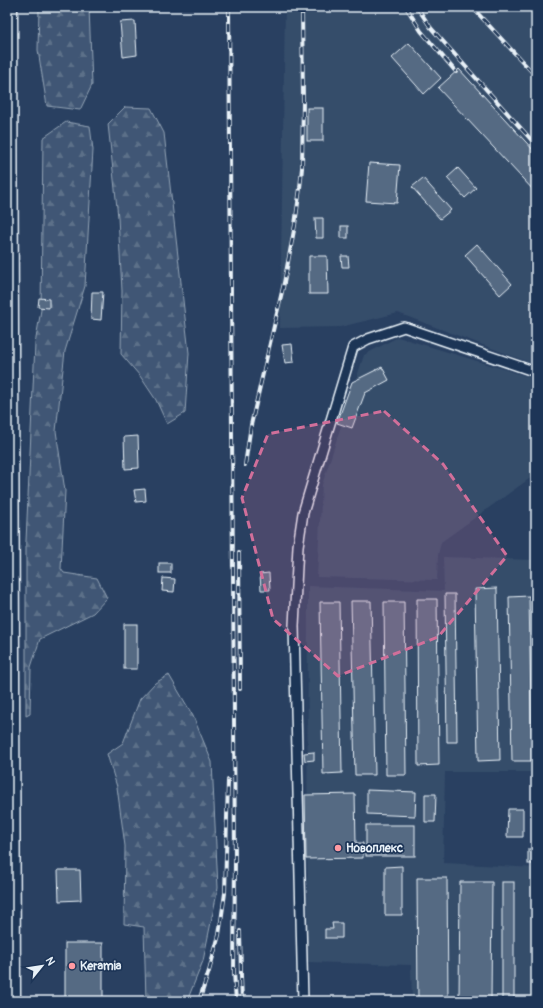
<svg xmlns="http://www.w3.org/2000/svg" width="543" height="1008" font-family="Pangolin,sans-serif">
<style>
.built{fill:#364d6b}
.forest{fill:url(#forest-firs);stroke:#94a4b6}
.building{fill:#556a83;stroke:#e8f1f8}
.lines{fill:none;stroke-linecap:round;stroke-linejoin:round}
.minor-casing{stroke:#e8f1f8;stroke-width:12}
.major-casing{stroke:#e8f1f8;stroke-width:15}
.minor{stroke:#1d3557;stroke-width:9}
.major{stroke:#1d3557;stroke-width:12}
.rail-casing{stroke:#e8f1f8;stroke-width:4}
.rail{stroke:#1d3557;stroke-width:2.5;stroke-dasharray:8;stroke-linecap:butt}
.marked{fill:#d16f9a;fill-opacity:0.2;stroke:#d16f9a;stroke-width:3;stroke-dasharray:8 5;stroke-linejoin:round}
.poi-dot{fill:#ff9aa2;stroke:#1d3557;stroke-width:1.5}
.labels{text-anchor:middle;stroke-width:3.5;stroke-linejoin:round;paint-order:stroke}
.poi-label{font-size:12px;font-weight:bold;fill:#e8f1f8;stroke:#1d3557;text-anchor:start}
</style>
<defs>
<pattern id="forest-firs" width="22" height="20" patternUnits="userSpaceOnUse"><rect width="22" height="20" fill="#415774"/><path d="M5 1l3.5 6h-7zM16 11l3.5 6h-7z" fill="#5c7089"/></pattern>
</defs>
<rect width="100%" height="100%" fill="#294061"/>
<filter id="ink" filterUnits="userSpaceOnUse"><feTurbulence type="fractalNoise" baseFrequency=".025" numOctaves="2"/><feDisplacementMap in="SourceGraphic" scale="8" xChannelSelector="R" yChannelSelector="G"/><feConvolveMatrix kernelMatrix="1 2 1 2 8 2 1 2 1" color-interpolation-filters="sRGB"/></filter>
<g filter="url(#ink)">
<g class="built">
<polygon points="285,7 536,7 536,365 398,313 340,327 280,328"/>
<polygon points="398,337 536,379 536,474 441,542 438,555 437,580 317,577 322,485 364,355"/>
<polygon points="443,557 536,560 536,772 445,772 443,863 536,868 536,1001 412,1001 411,965 307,962 308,586 444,591"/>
</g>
<g class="forest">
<polygon points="39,7 89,7 92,85 80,110 47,106 38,50"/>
<polygon points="125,107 151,108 164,133 189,353 185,413 167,424 156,400 140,376 121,354 122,291 118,217 108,124"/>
<polygon points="66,122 90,126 93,150 85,286 65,351 56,431 65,491 61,569 64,573 97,578 107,598 93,613 40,639 31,667 30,714 26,716 26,541 35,344 41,310 43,138"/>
<polygon points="169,675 193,716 212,762 218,888 203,961 187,1001 146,1001 144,927 124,924 125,846 117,787 107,754 123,743 140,699 155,683"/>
</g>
<g class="building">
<polygon points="135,21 137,55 123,57 120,22"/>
<polygon points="409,43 441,78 424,94 392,58"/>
<polygon points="459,69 536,153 536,193 438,88"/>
<rect x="307" y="108" width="16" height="33"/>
<polygon points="369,163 400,165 397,203 366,201"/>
<polygon points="458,168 476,188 465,198 447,178"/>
<polygon points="423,178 451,210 440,219 412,187"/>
<polygon points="315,218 323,218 323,238 316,238"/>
<rect x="341" y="226" width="7" height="12"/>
<polygon points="477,244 512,284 500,295 465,255"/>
<polygon points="309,256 327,256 328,294 309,294"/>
<polygon points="341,256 348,256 349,267 342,267"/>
<polygon points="92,292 103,292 101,320 91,319"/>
<polygon points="39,298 49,299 49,308 38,307"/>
<polygon points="292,344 294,362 285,363 282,345"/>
<polygon points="382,367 389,380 365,393 352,428 337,423 352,382"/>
<polygon points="138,436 139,468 125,469 124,437"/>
<polygon points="145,489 146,501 136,502 134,490"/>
<rect x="159" y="563" width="12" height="10"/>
<polygon points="269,573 270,590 261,590 260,574"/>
<polygon points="163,578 175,579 174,592 162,591"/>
<polygon points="497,588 500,760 478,761 475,589"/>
<polygon points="445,594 455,594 457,742 447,742"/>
<polygon points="529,596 532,761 512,761 509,597"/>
<polygon points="417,599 437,599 439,765 418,766"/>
<polygon points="351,601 371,601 375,775 355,775"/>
<polygon points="320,602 339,602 342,773 323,774"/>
<polygon points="384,602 404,602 406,775 386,775"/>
<rect x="124" y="624" width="13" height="45"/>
<polygon points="314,752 314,760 305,761 304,753"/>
<polygon points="367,790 416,792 415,816 367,814"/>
<polygon points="355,794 356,843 363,843 363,858 306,859 305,795"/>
<polygon points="425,794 436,794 435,822 425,822"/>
<polygon points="508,809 523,809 523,837 507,837"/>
<rect x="366" y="825" width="49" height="31"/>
<rect x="528" y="849" width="8" height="15"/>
<polygon points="402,866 402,915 385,915 385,867"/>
<polygon points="58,870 80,870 81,900 59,901"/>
<polygon points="417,878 447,878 448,1001 418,1001"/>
<polygon points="460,882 492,882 491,1001 459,1001"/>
<rect x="502" y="882" width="12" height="119"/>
<polygon points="332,923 342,923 342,938 325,938 325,929 333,929"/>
<rect x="65" y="943" width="38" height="58"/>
</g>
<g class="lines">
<defs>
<polyline id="minor" points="303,1001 294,626 298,546 303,513 353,347 368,339 404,327 536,372"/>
<polyline id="major" points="11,7 14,1001"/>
</defs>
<use href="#minor" class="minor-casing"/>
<use href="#major" class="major-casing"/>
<use href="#minor" class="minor"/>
<use href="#major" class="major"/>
<defs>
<g id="rail">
<polyline points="229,7 235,861 234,972 236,1001"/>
<polyline points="406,7 421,31 456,72"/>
<polyline points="417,7 431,28 536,145"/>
<polyline points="472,7 532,72"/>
<polyline points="245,465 251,425 284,283 295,225 300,188 302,168 303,101 302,7"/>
<polyline points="239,553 240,689"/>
<polyline points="240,931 241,976 242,1001"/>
<polyline points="199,1001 209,971 219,935 225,893 228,780"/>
</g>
</defs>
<use href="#rail" class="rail-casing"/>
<use href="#rail" class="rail"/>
</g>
</g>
<path class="marked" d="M384 411 443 464 507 556 438 637 338 676 273 619 242 498 268 434Z"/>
<g class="poi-dot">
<circle cx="338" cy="848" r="4"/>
<circle cx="72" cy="966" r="4"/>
</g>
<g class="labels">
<g class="poi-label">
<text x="346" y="852">Новоплекс</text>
<text x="80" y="970">Keramia</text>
</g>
</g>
<rect width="543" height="1008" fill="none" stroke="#1d3557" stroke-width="24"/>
<rect x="12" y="12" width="519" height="984" fill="none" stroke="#e8f1f8" stroke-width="1.5" filter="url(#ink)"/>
<g transform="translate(42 966) rotate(60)" stroke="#1d3557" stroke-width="3" paint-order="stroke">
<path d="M0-3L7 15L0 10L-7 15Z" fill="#e8f1f8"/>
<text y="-6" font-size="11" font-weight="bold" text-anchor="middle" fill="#e8f1f8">N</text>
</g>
</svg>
